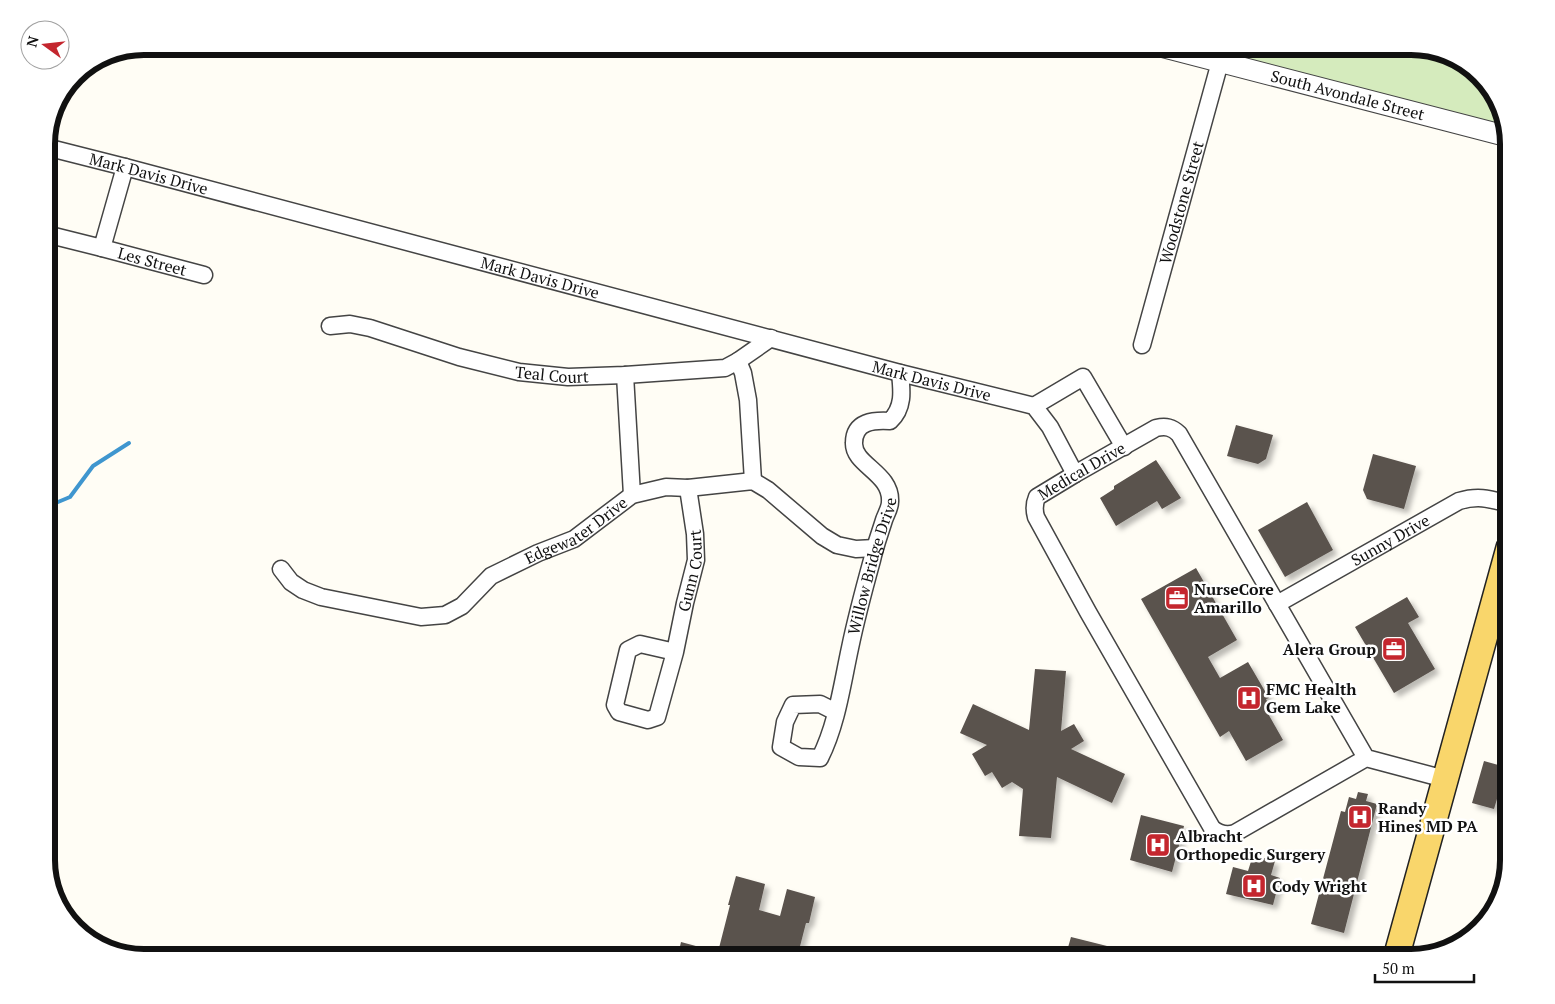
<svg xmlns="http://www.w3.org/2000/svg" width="1555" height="1004" font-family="'PT Serif',serif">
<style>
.grass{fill:#d5ebbd}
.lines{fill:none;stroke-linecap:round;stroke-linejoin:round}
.stream{stroke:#3f96cf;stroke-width:4}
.building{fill:#5a524d;filter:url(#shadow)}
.minor-casing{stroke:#444;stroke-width:19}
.tertiary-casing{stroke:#444;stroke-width:22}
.primary-casing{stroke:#222;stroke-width:28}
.minor{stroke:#fff;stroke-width:16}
.tertiary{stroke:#fff;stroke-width:20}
.primary{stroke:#f9d66b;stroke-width:25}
.labels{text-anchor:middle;stroke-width:5;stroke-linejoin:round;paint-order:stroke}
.street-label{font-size:16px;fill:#111;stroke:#fff}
.poi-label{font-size:16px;font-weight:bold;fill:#111;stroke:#fff;text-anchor:start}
.rim{fill:none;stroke:#111;stroke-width:6}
</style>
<defs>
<filter id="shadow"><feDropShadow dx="4.5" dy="4.5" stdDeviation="2.5" flood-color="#0004"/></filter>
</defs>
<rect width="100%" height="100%" fill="#fffdf5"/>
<polygon class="grass" points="1195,46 1411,46 1465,63 1496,96 1504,127"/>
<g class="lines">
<polyline class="stream" points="46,507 70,497 93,466 129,443"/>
</g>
<g class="building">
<polygon points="1236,425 1273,435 1266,459 1258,464 1227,456"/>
<polygon points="1373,454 1416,466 1404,509 1367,499 1363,490"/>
<polygon points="1156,460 1181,498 1162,509 1157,501 1116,526 1100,498 1114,489 1114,486"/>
<polygon points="1307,502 1333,550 1285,577 1258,530"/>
<polygon points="1196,568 1237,640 1208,657 1220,678 1248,662 1269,698 1266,699 1270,707 1266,710 1283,740 1246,761 1229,731 1220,737 1141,599"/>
<polygon points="1407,597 1419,617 1408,623 1435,669 1394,693 1355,627"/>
<polygon points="1035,669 1066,671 1061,731 1074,724 1084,741 1071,749 1125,774 1112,803 1057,777 1051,838 1019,836 1023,789 1012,782 1002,788 992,772 985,776 972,754 987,745 960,733 973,704 1029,730"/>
<polygon points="1484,761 1509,768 1509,803 1497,799 1494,809 1472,803"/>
<polygon points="1358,792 1368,794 1366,801 1377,804 1344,933 1311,924 1341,811 1345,812 1349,797 1356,799"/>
<polygon points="1141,815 1184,826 1172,872 1130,860"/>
<polygon points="1253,855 1275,861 1271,875 1280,878 1273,905 1226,894 1233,867 1248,871"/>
<polygon points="736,876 765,884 759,910 780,916 787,889 815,897 809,923 806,923 797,958 688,958 678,955 681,942 707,949 708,946 719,948 730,905 728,905"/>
<polygon points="1071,937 1115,948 1112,958 1065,958"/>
</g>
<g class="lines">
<defs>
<g id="minor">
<path id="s1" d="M46 147 125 167 900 373 1034 406 1050 427 1075 474"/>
<polyline points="46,234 102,248 125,167"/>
<path id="s2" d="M102 248 204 275"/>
<path id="s3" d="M330 326 350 324 370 328 459 357 519 372 568 377 625 375 725 368 738 361 771 338"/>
<path id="s4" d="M1142 345 1220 62"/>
<polyline points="738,361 743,373 748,400 753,481"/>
<polyline points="625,375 632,495"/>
<polyline points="1034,406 1083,377 1124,447"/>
<path id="s5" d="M281 569 291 582 303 590 321 597 421 617 445 615 462 606 491 576 538 553 574 539 632 495 666 487 688 488 753 481 768 490 822 536 837 545 856 549 875 548"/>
<path id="s6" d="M1277 604 1459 501C1479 495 1490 499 1509 504"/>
<path id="s7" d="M675 652 640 644 628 650 615 705 619 712 648 720 657 717 675 652 685 603 696 560 695 534 688 488"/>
<path id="s8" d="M836 712 820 704 793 705 785 722 781 747 799 757 820 758C837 724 842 685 850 648 856 619 864 589 872 560 875 546 880 533 884 520 886 514 890 508 890 502 892 473 853 465 854 443 854 421 874 420 890 421 904 408 902 391 900 373"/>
<path id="s9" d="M1366 758 1235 833C1226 836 1219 834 1212 828L1088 612 1036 517C1034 510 1034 504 1037 497L1075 474 1156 428C1166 426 1172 427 1179 434L1366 758 1445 779"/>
</g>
<g id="tertiary">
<path id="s10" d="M1159 46 1506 136"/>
</g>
<polyline id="primary" points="1396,958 1509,548"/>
</defs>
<use href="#minor" class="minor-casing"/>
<use href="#tertiary" class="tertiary-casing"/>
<use href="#primary" class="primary-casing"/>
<use href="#minor" class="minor"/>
<use href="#tertiary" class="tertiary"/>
<use href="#primary" class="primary"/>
</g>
<defs>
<symbol id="office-square" viewBox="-11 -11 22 22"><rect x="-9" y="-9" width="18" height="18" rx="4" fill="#c4262e" stroke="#fff"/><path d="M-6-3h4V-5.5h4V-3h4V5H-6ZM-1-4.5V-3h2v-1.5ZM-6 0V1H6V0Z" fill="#fff"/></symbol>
<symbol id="hospital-square" viewBox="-11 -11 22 22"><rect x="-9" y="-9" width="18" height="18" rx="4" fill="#c4262e" stroke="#fff"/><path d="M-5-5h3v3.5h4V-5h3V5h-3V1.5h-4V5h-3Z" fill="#fff"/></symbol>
</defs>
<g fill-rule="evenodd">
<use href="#office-square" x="1163" y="584" width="28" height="28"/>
<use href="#office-square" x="1380" y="635" width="28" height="28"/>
<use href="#hospital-square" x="1235" y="684" width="28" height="28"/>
<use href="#hospital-square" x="1346" y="803" width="28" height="28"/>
<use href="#hospital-square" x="1144" y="831" width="28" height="28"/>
<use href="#hospital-square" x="1240" y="872" width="28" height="28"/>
</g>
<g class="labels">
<g class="street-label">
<text dy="6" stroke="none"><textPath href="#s10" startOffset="195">South Avondale Street</textPath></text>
<text dy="6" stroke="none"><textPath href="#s1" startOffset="106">Mark Davis Drive</textPath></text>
<text dy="6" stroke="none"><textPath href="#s4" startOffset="148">Woodstone Street</textPath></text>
<text dy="6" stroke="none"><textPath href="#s2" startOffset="52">Les Street</textPath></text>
<text dy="6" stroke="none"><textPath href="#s1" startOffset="511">Mark Davis Drive</textPath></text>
<text dy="6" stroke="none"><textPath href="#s3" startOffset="229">Teal Court</textPath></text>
<text dy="6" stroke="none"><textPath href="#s1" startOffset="916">Mark Davis Drive</textPath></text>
<text dy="6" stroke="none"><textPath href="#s9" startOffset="605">Medical Drive</textPath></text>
<text dy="6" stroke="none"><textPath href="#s5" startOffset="334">Edgewater Drive</textPath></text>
<text dy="6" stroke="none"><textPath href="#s6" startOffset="130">Sunny Drive</textPath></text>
<text dy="6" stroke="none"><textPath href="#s8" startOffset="330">Willow Bridge Drive</textPath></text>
<text dy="6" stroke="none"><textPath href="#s7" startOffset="304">Gunn Court</textPath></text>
</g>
<g class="poi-label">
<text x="1194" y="595">NurseCore<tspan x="1194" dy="18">Amarillo</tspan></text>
<text x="1376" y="655" text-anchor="end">Alera Group</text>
<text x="1266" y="695">FMC Health<tspan x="1266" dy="18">Gem Lake</tspan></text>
<text x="1378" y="814">Randy<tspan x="1378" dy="18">Hines MD PA</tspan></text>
<text x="1176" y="842">Albracht<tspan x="1176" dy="18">Orthopedic Surgery</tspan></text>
<text x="1272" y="892">Cody Wright</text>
</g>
</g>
<path d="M0 0H1555V1004H0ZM144 55H1411A89 89 0 0 1 1500 144V860A89 89 0 0 1 1411 949H144A89 89 0 0 1 55 860V144A89 89 0 0 1 144 55Z" fill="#fff" fill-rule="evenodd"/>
<path class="rim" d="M144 55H1411A89 89 0 0 1 1500 144V860A89 89 0 0 1 1411 949H144A89 89 0 0 1 55 860V144A89 89 0 0 1 144 55Z"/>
<g transform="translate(45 45) rotate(285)"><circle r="24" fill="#ffffff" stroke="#a0a0a0"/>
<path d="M0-4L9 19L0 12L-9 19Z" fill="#c4262e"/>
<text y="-8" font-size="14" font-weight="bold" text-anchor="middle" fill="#111111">N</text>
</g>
<path d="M1375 974v8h99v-8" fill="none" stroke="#111111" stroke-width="2.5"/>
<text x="1382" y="974" font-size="15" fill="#111111" stroke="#ffffff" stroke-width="4" paint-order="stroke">50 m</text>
</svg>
